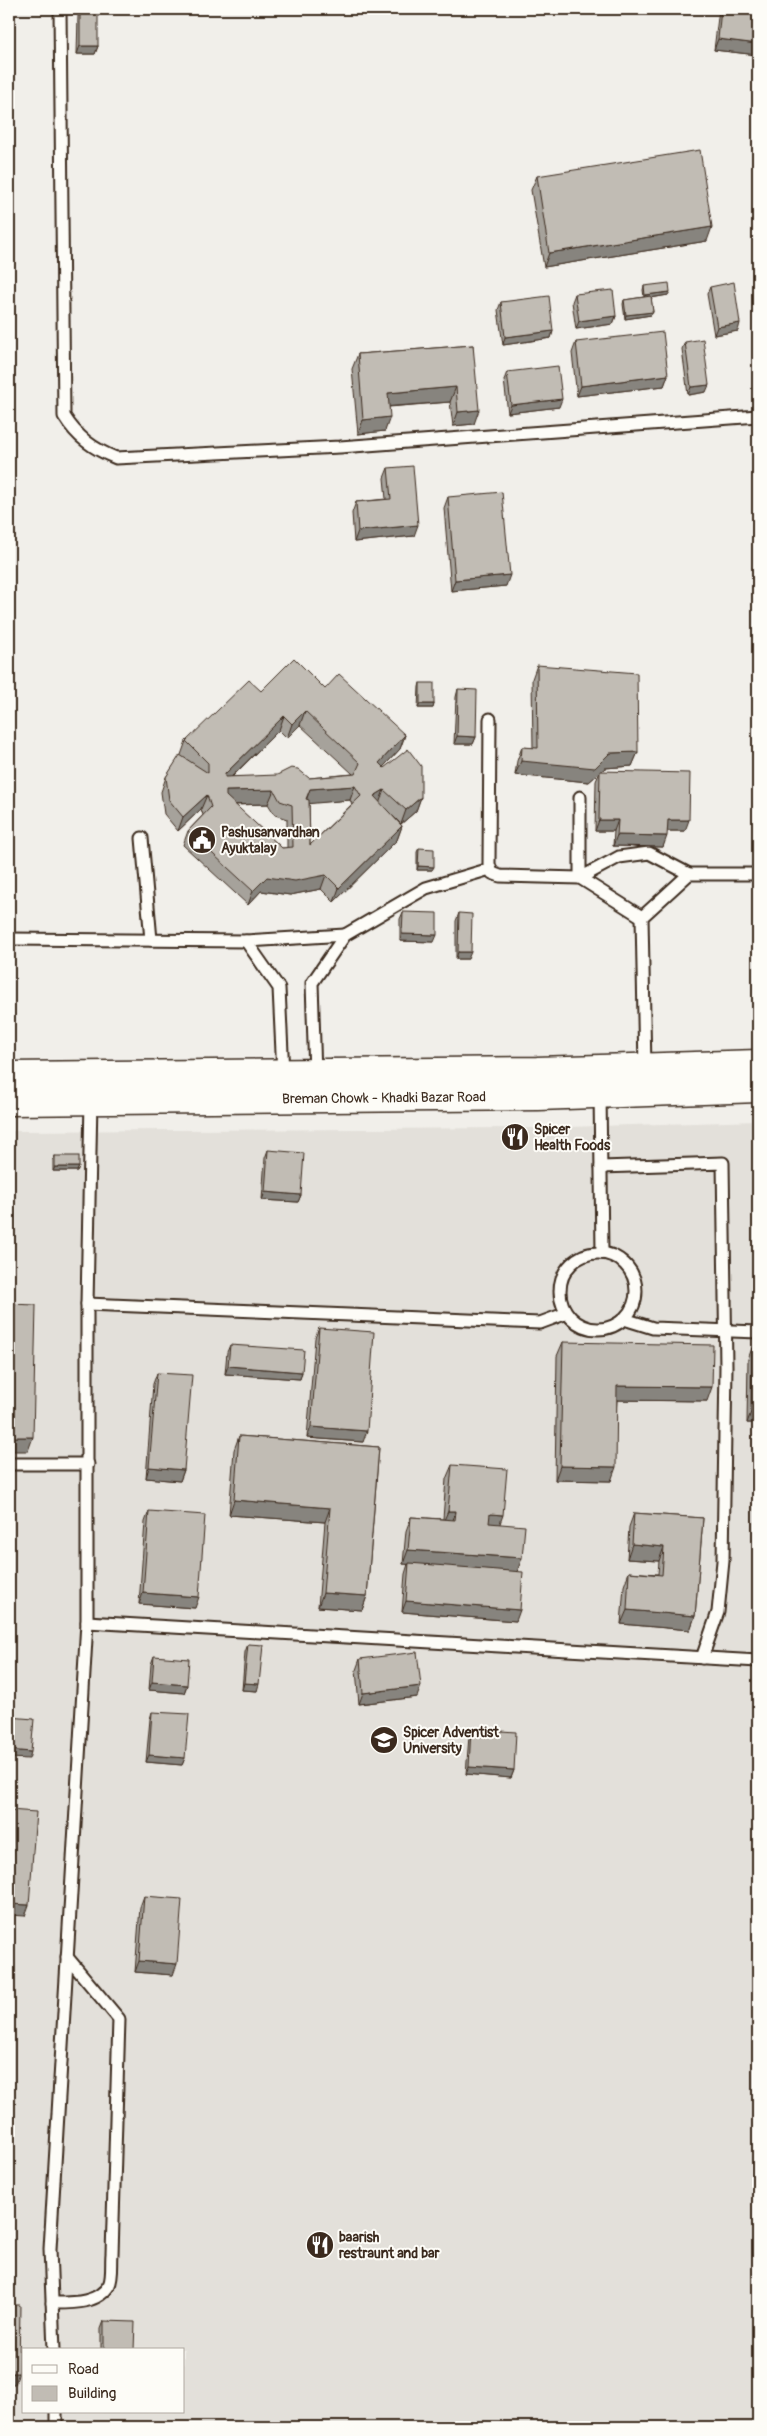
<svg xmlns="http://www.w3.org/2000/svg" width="767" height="2436" font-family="Pangolin,sans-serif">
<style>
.built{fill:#e3e0da;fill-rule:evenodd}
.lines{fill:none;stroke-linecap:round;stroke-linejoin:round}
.service-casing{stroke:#3b2a1e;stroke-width:15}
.primary-casing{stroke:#3b2a1e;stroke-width:31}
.service{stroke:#fdfcf7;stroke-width:11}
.primary{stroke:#fdfcf7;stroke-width:28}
.wall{fill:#a6a29b;stroke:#3b2a1e;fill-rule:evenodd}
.shaded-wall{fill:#87847e;stroke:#3b2a1e}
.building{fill:#c1bcb4;stroke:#3b2a1e;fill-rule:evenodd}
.labels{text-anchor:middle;stroke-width:4;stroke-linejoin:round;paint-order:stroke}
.poi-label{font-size:14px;font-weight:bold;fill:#3b2a1e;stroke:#fdfcf7;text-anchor:start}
.street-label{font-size:14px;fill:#3b2a1e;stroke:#fdfcf7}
</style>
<rect width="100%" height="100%" fill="#f1efea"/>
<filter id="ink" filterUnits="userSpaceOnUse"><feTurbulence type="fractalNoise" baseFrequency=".02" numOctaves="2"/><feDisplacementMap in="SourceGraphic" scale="10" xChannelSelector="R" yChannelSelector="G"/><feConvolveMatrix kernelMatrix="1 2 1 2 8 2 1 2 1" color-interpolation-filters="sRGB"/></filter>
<g filter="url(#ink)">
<path class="built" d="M758 1121V2427H9V1131L535 1128ZM24 2350H184V2412H24Z"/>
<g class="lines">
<defs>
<g id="service">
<path d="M60 9 64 416C77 437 93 449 116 458L340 447 758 416"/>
<polyline points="490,719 489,864 492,873 500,876 580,878 642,917"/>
<polyline points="580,797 580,878 619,857 649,853 689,874"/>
<polyline points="142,838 151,940"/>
<polyline points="9,939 246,941"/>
<polyline points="645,1068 642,917 689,874 758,874"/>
<polyline points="283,1074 279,988 246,941 345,935"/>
<polyline points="315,1074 312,983 345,935 426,888 490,869"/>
<polyline points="600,1093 602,1253"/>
<polyline points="601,1167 723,1163 726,1366 723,1561 718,1612 702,1658"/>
<circle cx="598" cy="1291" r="38"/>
<polyline points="87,1304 540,1323 567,1313"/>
<polyline points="624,1319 653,1328 758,1332"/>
<polyline points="9,1464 88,1464"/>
<polyline points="87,1622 758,1661"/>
<path d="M52 2303C72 2303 98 2304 109 2285 113 2278 111 2262 112 2254L119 2019 67 1957"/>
<polyline points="54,2350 50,2249 87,1622 87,1304 91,1100"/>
<polyline points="56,2412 56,2427"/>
</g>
<g id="primary">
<polyline points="9,1076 537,1071 758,1064"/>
<path id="s1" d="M9 1101 538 1096 758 1088"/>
</g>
</defs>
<use href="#service" class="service-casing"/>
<use href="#primary" class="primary-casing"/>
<use href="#service" class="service"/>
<use href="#primary" class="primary"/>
</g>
<g class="wall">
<polygon points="80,9 98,46 95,54 77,54 78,16"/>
<polygon points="719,9 758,9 758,55 714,50"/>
<polygon points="537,176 707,241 544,267 531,190"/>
<polygon points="644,286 668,295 651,298 653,312 651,315 625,319 623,304 624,300 644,297 643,290"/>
<polygon points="710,287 738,331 714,335 707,294"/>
<polygon points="575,294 616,316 613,324 576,329 572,302"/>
<polygon points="501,302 553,331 551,338 503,345 498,310"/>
<polygon points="576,342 668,375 664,386 577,396 572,353"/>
<polygon points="685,342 706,392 688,395 682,349"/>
<polygon points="473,345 474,424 453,426 450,402 389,407 385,431 358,434 352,369 358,354"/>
<polygon points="507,372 559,407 508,413 504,380"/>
<polygon points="388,468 414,536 354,542 352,513 356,502 386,499 384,478"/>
<polygon points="448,497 506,586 451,591 444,508"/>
<polygon points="537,665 638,752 632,766 605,768 601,771 685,831 667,831 663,847 613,846 614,831 595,831 596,781 600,772 589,782 515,775 517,761 522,747 533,748 532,679"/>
<polygon points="420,683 434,704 433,708 418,708 419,687"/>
<path d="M325 689 405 735 400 749 383 767 421 797 416 811 401 824 393 816 402 826 397 840 334 902 321 889 290 895 261 891 248 905 183 845 188 831 203 815 201 809 178 831 164 814 161 792 166 777 181 755 186 741 261 691ZM300 725 353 774 309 778 232 777 279 730 287 738ZM350 800 352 804 310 845 309 803ZM268 804 275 815 287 819V848H282L235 805Z"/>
<polygon points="458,689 476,737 473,744 454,744 456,697"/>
<polygon points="419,848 432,870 417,870 417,852"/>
<polygon points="403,912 434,942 400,941 400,919"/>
<polygon points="459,913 468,959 456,959 456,921"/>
<polygon points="268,1150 301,1195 298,1202 262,1200 265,1158"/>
<polygon points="55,1156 79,1167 77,1171 53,1171 53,1160"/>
<polygon points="319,1328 363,1442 307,1438 315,1338"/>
<polygon points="563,1342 707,1401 617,1400 611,1481 555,1480 557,1356"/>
<polygon points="230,1345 302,1372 300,1379 225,1374 227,1352"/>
<polygon points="752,1348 758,1423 747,1423 748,1359"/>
<polygon points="157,1373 184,1470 180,1481 146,1478 153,1384"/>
<polygon points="239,1436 379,1447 367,1596 362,1610 318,1607 325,1522 229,1515 234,1450"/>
<polygon points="452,1465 500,1524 517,1572 516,1621 402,1612 405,1574 408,1564 403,1564 406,1531 411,1517 443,1519 446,1479"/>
<polygon points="149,1511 195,1608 139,1604 145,1522"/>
<polygon points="634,1513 703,1518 695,1616 690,1630 621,1624 624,1586 629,1572 658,1574 659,1561 627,1559 629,1527"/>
<polygon points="248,1644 257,1691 242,1690 245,1652"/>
<polygon points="154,1656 187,1685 184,1693 149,1690 151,1664"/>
<polygon points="360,1659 417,1697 359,1704 356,1670"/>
<polygon points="152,1712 185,1758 182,1765 146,1762 150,1719"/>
<polygon points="471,1729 514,1770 511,1778 466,1774 469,1736"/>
<polygon points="144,1896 173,1975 135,1972 140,1907"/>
<polygon points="104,2321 134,2350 101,2350 101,2329"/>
</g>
<g class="shaded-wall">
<polygon points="718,39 758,44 758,55 714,50"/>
<polygon points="80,46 98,46 95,54 77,54"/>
<polygon points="712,227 707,241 544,267 549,253"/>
<polygon points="670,292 668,295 644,299 645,295"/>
<polygon points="653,312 651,315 625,319 626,315"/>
<polygon points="616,316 613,324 576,329 579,321"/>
<polygon points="740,323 738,331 714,335 717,327"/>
<polygon points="553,331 551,338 503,345 505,337"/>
<polygon points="668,375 664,386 577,396 581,386"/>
<polygon points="709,385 706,392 688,395 691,387"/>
<polygon points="456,387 450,402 383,407 388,393"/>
<polygon points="562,399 559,407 508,413 511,405"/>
<polygon points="479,410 474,424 453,426 458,412"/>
<polygon points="390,417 385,431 358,434 363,420"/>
<polygon points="418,525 414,536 354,542 358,531"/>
<polygon points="510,575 506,586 451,591 455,580"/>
<polygon points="420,704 434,704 433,708 418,708"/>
<polygon points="305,711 300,725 287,738 292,724"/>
<polygon points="284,716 279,730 220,788 225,774"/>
<polygon points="405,735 400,749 374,777 379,763"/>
<polygon points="457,736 476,737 473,744 454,744"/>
<polygon points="638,752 632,766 605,768 589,782 515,775 521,761 610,753"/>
<polygon points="355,786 350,800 305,804 310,789"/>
<polygon points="274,790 268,804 221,805 226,791"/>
<polygon points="384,790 379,804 374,796"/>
<polygon points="207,795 201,809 178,831 183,817"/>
<polygon points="421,797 416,811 401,824 406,810"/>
<polygon points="599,820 618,820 614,831 595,831"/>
<polygon points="668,820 689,820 685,831 664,831"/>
<polygon points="402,826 397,840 334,902 339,888"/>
<polygon points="617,835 667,836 663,847 613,846"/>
<polygon points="418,866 434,867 432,870 417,870"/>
<polygon points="326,875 321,889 290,895 261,891 248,905 253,891 267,877"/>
<polygon points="402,934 437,935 434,942 400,941"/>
<polygon points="458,952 471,952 468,959 456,959"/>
<polygon points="55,1167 79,1167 77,1171 53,1171"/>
<polygon points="265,1192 301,1195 298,1202 262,1200"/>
<polygon points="228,1366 302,1372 300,1379 225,1374"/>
<polygon points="617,1386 712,1387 707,1401 612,1400"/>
<polygon points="751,1412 758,1412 758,1423 747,1423"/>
<polygon points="311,1427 367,1431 363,1442 307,1438"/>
<polygon points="9,1437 33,1437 28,1451 9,1451"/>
<polygon points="560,1466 616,1467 611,1481 555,1480"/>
<polygon points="149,1467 184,1470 180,1481 146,1478"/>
<polygon points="234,1500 330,1508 325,1522 229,1515"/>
<polygon points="448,1511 456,1511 451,1526 442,1525"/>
<polygon points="490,1514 503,1515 498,1529 485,1528"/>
<polygon points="632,1544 664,1547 659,1561 627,1559"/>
<polygon points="408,1550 522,1558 517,1572 403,1564"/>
<polygon points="143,1593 199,1597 195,1608 139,1604"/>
<polygon points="323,1593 367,1596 362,1610 318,1607"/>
<polygon points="406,1601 520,1610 516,1621 402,1612"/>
<polygon points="627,1610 695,1616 690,1630 621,1624"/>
<polygon points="152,1682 187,1685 184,1693 149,1690"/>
<polygon points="244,1683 259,1684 257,1691 242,1690"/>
<polygon points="421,1686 417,1697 359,1704 363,1693"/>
<polygon points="9,1750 31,1752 29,1759 9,1758"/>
<polygon points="149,1755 185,1758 182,1765 146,1762"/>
<polygon points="469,1767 514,1770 511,1778 466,1774"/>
<polygon points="9,1904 29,1905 25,1916 9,1915"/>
<polygon points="139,1961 177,1964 173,1975 135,1972"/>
<polygon points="9,2373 19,2373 15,2384 9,2384"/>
</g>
<g class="building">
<rect x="80" y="9" width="18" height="37"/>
<polygon points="721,9 758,9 758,44 718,39"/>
<polygon points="700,150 712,227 549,253 537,176"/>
<polygon points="734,282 740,323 717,327 710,287"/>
<polygon points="669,283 670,292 645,295 644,286"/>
<polygon points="613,290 616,316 579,321 575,294"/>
<polygon points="549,296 553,331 505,337 501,302"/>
<polygon points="651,296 653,312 626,315 624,300"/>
<polygon points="663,332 668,375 581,386 576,342"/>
<polygon points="703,339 709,385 691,387 685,342"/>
<polygon points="473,345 479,410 458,412 456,387 388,393 390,417 363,420 358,354"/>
<polygon points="558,366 562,399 511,405 507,372"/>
<polygon points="413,466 418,525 358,531 356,502 391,499 388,468"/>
<polygon points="502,492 510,575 455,580 448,497"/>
<path d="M294 658 325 689 339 674 405 735 379 763 384 768 408 749 421 766V797L406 810 384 790 374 796 402 826 339 888 326 875 295 881 267 877 253 891 188 831 211 807 207 795 183 817 169 800 166 777 180 755 208 773V763L186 741 249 680 261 691ZM305 711 360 763 355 774 309 778 298 769 291 768 277 775 225 777V774L284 716 292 724ZM355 786 361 796 310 845 309 800 306 799 310 789ZM274 790 280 801 292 805 293 847 282 848 226 796V791Z"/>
<polygon points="537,665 637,673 638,752 610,753 595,768 521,761 522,747 538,748"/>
<rect x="420" y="683" width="14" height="21"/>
<polygon points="458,689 477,690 476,737 457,736"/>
<polygon points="600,771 690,773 689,820 668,820 667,836 617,835 618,820 599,820"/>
<polygon points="419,848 434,849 434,867 418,866"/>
<polygon points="403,912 437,913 437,935 402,934"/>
<polygon points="459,913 472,914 471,952 458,952"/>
<polygon points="268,1150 304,1153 301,1195 265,1192"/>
<rect x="55" y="1156" width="24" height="11"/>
<polygon points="9,1304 36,1305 33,1437 9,1437"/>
<polygon points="319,1328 374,1332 367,1431 311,1427"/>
<polygon points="563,1342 713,1345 712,1387 617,1386 616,1467 560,1466"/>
<polygon points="230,1345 304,1350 302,1372 228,1366"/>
<polygon points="752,1348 758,1349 758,1412 751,1412"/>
<polygon points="157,1373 192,1375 184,1470 149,1467"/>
<polygon points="239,1436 379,1447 367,1596 323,1593 330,1508 234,1500"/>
<polygon points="452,1465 507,1469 503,1515 490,1514 489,1523 525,1526 522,1558 408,1550 411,1517 455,1520 456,1511 448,1511"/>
<polygon points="149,1511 205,1515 199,1597 143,1593"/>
<polygon points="634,1513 703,1518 695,1616 627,1610 629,1572 662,1575 664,1547 632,1544"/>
<polygon points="409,1563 523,1572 520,1610 406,1601"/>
<polygon points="248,1644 263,1645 259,1684 244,1683"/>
<polygon points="417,1652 421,1686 363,1693 360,1659"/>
<polygon points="154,1656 189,1659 187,1685 152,1682"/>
<polygon points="152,1712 189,1714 185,1758 149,1755"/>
<polygon points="9,1717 34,1719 31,1752 9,1750"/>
<polygon points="471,1729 516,1732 514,1770 469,1767"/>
<polygon points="9,1810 36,1812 29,1905 9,1904"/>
<polygon points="144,1896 182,1899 177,1964 139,1961"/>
<polygon points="9,2305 20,2305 19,2373 9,2373"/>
<polygon points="104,2321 135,2322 134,2350 104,2350"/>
</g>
</g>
<defs>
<symbol id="civic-disc" viewBox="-11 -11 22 22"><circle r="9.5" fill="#3b2a1e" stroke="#fdfcf7"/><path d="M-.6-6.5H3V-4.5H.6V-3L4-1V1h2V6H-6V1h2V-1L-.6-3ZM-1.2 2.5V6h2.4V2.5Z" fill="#fff"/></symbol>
<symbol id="restaurant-disc" viewBox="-11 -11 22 22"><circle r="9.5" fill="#3b2a1e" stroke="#fdfcf7"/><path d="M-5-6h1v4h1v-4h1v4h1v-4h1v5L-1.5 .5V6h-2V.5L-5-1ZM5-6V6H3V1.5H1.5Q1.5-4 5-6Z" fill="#fff"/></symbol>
<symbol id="university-disc" viewBox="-11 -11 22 22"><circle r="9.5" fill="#3b2a1e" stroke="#fdfcf7"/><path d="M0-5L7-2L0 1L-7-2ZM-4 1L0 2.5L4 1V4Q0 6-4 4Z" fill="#fff"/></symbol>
</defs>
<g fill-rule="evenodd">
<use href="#civic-disc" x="186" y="824" width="32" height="32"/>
<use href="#restaurant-disc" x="499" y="1121" width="32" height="32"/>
<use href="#university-disc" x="368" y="1724" width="32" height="32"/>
<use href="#restaurant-disc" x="304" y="2229" width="32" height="32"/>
</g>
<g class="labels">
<g class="poi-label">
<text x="221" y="837">Pashusanvardhan<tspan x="221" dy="16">Ayuktalay</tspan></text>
<text x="534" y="1134">Spicer<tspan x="534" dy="16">Health Foods</tspan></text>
<text x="403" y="1737">Spicer Adventist<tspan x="403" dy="16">University</tspan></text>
<text x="339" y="2242">baarish<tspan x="339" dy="16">restraunt and bar</tspan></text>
</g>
<g class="street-label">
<text dy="5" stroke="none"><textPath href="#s1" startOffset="375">Breman Chowk - Khadki Bazar Road</textPath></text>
</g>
</g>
<rect width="767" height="2436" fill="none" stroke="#fdfcf7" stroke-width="30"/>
<rect x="15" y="15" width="737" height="2406" fill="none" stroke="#3b2a1e" stroke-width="2" filter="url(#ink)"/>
<rect x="22" y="2348" width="162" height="65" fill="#fdfcf7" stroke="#afa8a0"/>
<rect x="32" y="2365" width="25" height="8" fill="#fdfcf7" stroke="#afa8a0"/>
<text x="68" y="2374" font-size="15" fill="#3b2a1e">Road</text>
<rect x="32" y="2386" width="25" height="15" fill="#c1bcb4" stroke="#afa8a0"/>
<text x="68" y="2398" font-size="15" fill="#3b2a1e">Building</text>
</svg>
